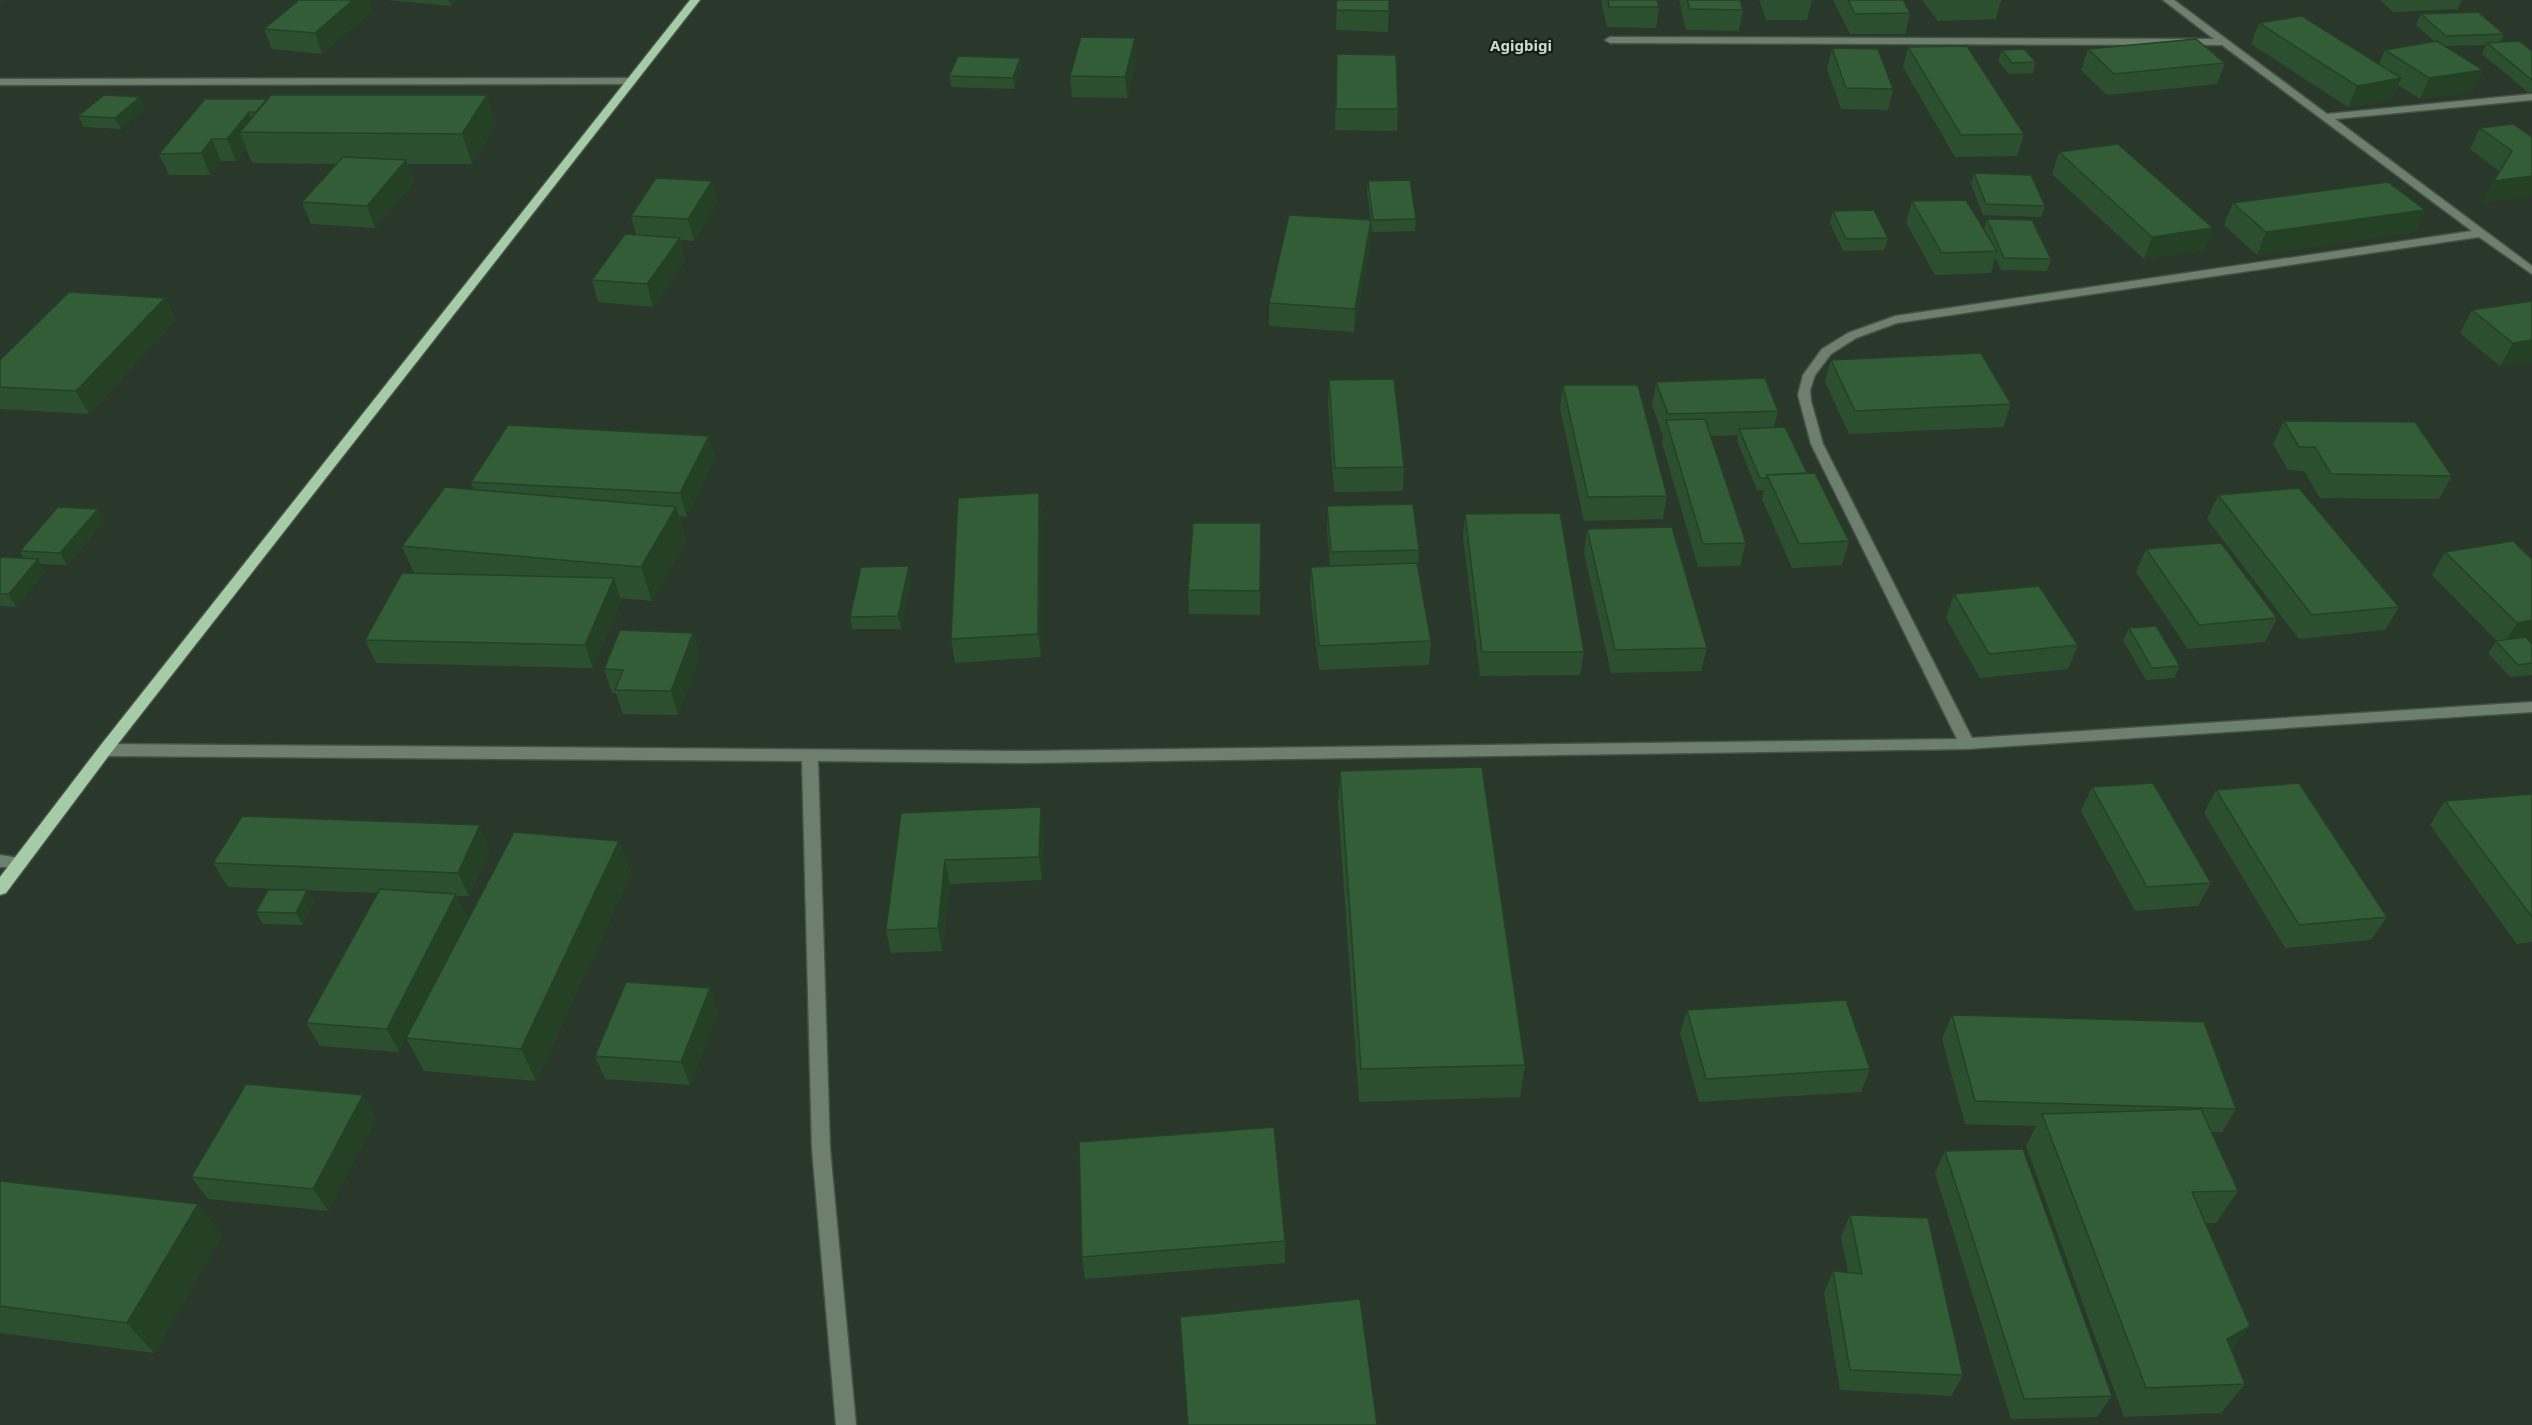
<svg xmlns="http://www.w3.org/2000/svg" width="2532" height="1425" font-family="'Noto Sans',sans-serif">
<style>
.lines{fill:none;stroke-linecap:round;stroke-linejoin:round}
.minor-casing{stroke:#465247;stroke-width:3}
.major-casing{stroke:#465247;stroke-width:3}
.minor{fill:#6d806e;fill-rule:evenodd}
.major{fill:#a5cca7;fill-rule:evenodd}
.wall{fill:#2c502f}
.shaded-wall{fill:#244126}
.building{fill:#335d37;stroke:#244126;stroke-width:1.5}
.labels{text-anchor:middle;stroke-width:4.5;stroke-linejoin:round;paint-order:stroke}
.far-quarter-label{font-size:15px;font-weight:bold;fill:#cbdccc;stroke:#171d17}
</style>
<rect width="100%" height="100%" fill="#2a372b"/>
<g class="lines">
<defs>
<g id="minor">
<polygon points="2163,0 2174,0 2327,114 2532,94 2532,100 2335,119 2532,266 2532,274 2479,237 1897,323 1856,338 1831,354 1815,375 1810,390 1811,401 1823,444 1972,738 2532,702 2532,712 1967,749 1026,763 818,761 830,1149 856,1425 836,1425 812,1149 802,761 105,756 97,750 105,744 1026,751 1957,739 1811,444 1798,395 1803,375 1822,349 1848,333 1895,316 2472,231 2222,45 1610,43 1605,40 1610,37 2214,39"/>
<polygon points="0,79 631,78 636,81 631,84 0,85"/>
<polygon points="0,855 26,859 28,863 26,867 0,867"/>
</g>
<polygon id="major" points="690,0 700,0 110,754 6,893 0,895 0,877 100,746"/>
</defs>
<use href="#minor" class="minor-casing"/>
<use href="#major" class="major-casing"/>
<use href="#minor" class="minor"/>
<use href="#major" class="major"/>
</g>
<g class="wall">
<polygon points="387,0 457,0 451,6"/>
<polygon points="1337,0 1389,0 1388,32 1336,30"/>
<polygon points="1601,0 1657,0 1659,7 1656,28 1607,27"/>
<polygon points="1679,0 1740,0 1743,10 1739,31 1686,30"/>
<polygon points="1759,0 1812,0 1807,20 1766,20"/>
<polygon points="1833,0 1903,0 1910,13 1905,34 1850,34"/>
<polygon points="1922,0 2001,0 1996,19 1938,21"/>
<polygon points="2380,0 2462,0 2458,9 2393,12"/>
<polygon points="373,10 322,54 272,49 264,29"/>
<polygon points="2421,14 2504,34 2500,42 2532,51 2532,92 2528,92 2482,54 2486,45 2445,46 2483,70 2473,91 2420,99 2398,85 2392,99 2348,107 2251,44 2259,23 2379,64 2385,50 2435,42 2416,25"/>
<polygon points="1908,47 2024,134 2017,156 1955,157 1903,67"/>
<polygon points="1832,48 1893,89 1888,110 1841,109 1827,69"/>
<polygon points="2088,49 2225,63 2217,84 2107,95 2081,70"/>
<polygon points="2002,50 2036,62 2033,73 2009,74 1998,61"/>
<polygon points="1337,54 1398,109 1397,131 1335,130"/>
<polygon points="1020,58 1021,69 1014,89 951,87 949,76"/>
<polygon points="1136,59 1127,98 1072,97 1070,76"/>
<polygon points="487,95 496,126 472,164 407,164 414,182 375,228 311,224 302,202 337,164 252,163 246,148 236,161 221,161 210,175 169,175 159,154 267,99"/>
<polygon points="140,97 145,108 121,129 84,127 78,116"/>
<polygon points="2480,128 2532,137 2532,196 2482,202 2494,181 2499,171 2470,149"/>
<polygon points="2059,152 2205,250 2144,259 2052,174"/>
<polygon points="1974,173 2045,206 2041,217 1983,215 1971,184"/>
<polygon points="712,181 717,203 694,241 680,240 685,260 653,307 598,302 592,280 636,235 631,216"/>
<polygon points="1368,181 1416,219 1415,231 1372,232 1371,222 1370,242 1354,332 1269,326 1269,303 1371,220 1367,192"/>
<polygon points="1912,201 1984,229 1987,219 2051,259 2047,271 2001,270 1995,258 1991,273 1935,275 1906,223"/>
<polygon points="2233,203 2425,210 2415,232 2257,255 2224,225"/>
<polygon points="1833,211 1888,238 1884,250 1843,251 1830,223"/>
<polygon points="165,298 176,320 89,414 0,409 0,360"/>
<polygon points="2532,301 2532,361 2500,366 2460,333 2472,310"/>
<polygon points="1831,360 2011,404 2003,427 1849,434 1825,382"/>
<polygon points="1329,380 1404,467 1403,491 1334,492 1328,403"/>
<polygon points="1656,382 1778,411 1774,427 1807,473 1849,541 1842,565 1792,568 1762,499 1764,490 1757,490 1737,441 1738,435 1711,436 1746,543 1740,566 1698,567 1662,443 1663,436 1652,405"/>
<polygon points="1563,385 1667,496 1663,519 1584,521 1560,408"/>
<polygon points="2284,421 2452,476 2439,499 2320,498 2304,471 2288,470 2273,444"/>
<polygon points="709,436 715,459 687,517 679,516 686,540 652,601 620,598 621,601 593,668 376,663 365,640 414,573 402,546 474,490 471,482"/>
<polygon points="1039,493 1041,516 1041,657 955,663 951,639"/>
<polygon points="2218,495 2399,607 2385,630 2299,639 2207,519"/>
<polygon points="1327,506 1419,550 1418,567 1431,641 1429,665 1319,670 1310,591 1311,567 1330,567 1327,529"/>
<polygon points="1465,514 1584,652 1580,675 1480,676 1463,537"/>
<polygon points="104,521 67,565 40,564 45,572 16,607 0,606 0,557 24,559 20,551"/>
<polygon points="1261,523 1260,615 1189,614 1188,590"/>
<polygon points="1587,529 1707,648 1701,671 1611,673 1584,553"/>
<polygon points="2146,549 2277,618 2265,642 2188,649 2136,572"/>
<polygon points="2445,552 2532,559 2532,641 2530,642 2532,644 2532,675 2510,677 2488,653 2497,641 2432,575"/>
<polygon points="911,578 901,629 852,629 850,617"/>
<polygon points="1954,594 2078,645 2068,669 1980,678 1946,618"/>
<polygon points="2129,628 2180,666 2174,678 2146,680 2123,640"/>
<polygon points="693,633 700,656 678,715 623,714 616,693 612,693 604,669"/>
<polygon points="1340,771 1525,1065 1520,1097 1359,1102 1338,805"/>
<polygon points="2092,787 2211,883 2198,906 2135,911 2081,811"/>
<polygon points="2216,790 2387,917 2371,940 2285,948 2204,813"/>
<polygon points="2532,794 2532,942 2517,944 2430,825 2445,801"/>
<polygon points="901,813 1044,831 1042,880 950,884 942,951 891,953 886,930"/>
<polygon points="619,841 631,874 536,1081 424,1071 406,1038"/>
<polygon points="490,849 469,896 457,896 467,918 399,1052 320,1046 306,1023 378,893 228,887 213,863"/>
<polygon points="307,890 314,902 303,925 263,924 256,912"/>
<polygon points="1687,1010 1870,1069 1861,1092 1699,1102 1680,1033"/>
<polygon points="718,1011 690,1085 605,1079 595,1056"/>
<polygon points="1952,1015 2236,1109 2222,1132 2211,1132 2238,1191 2216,1223 2206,1223 2250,1326 2231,1350 2245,1384 2221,1413 2124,1417 2026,1146 2036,1126 1965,1124 1942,1039"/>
<polygon points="376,1118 328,1211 208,1199 191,1177"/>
<polygon points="1945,1151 2112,1396 2097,1417 2011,1419 1935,1173"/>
<polygon points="0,1181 222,1235 154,1353 0,1333"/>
<polygon points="1850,1215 1963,1375 1951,1396 1840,1390 1824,1293 1833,1271 1848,1273 1841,1237"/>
<polygon points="1285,1241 1285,1263 1085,1279 1082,1257"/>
</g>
<g class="shaded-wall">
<polygon points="0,0 5,0 0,5"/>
<polygon points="353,0 370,0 373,10 322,54 315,33"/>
<polygon points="449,0 457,0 451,6"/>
<polygon points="1135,38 1136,59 1127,98 1125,77"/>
<polygon points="1020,58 1021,69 1014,89 1013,78"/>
<polygon points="2483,70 2473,91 2420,99 2429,78"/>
<polygon points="2401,78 2392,99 2348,107 2357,86"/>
<polygon points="487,95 496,126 472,164 462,134"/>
<polygon points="140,97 145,108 121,129 115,118"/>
<polygon points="249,112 257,133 240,132 246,148 236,161 227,139"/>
<polygon points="212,139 221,161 210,175 201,153"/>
<polygon points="406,160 414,182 375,228 367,206"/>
<polygon points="2532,176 2532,196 2482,202 2494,181"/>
<polygon points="712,181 717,203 694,241 688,219"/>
<polygon points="2425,210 2415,232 2257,255 2266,232"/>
<polygon points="1371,220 1370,242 1354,332 1355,309"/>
<polygon points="2213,228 2205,250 2144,259 2152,237"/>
<polygon points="680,238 685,260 653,307 647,284"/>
<polygon points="165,298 176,320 89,414 76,391"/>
<polygon points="2532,340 2532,361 2500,366 2513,343"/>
<polygon points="709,436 715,459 687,517 680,493"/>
<polygon points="1039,493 1041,516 1041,657 1038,634"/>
<polygon points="676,507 686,540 652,601 641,567"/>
<polygon points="98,509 104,521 67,565 60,553"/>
<polygon points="38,559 45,572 16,607 9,594"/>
<polygon points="909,566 911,578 901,629 898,616"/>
<polygon points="614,578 621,601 593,668 585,645"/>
<polygon points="2532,620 2532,641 2502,646 2517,623"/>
<polygon points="693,633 700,656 678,715 671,691"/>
<polygon points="1041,807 1044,831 1042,880 1039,857"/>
<polygon points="480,825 490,849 469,896 458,873"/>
<polygon points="619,841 631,874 536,1081 521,1049"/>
<polygon points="945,860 950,884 942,951 938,928"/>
<polygon points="307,890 314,902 303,925 296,913"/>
<polygon points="456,894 467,918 399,1052 387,1029"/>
<polygon points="710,988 718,1011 690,1085 681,1062"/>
<polygon points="363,1095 376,1118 328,1211 313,1189"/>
<polygon points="198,1204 222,1235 154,1353 127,1323"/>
<polygon points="2250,1326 2227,1356 2227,1339"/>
</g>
<g class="building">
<polygon points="299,0 353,0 315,33 264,29"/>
<polygon points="1337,0 1389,0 1389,11 1336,10"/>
<polygon points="1608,0 1657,0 1659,7 1609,7"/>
<polygon points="1687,0 1740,0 1743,10 1690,9"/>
<polygon points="1848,0 1903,0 1910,13 1855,14"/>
<polygon points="2478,12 2504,34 2446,36 2421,14"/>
<polygon points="2302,16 2401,78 2357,86 2259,23"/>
<polygon points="1081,37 1135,38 1125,77 1070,76"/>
<polygon points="2196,39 2225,63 2114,74 2088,49"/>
<polygon points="2437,41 2483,70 2429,78 2385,50"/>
<polygon points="2519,41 2532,51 2532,80 2487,43"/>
<polygon points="1967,46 2024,134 1961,135 1908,47"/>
<polygon points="1832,48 1878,49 1893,89 1846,88"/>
<polygon points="2024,49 2036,62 2012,63 2002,50"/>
<polygon points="1337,54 1396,55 1398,109 1336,109"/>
<polygon points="958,56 1020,58 1013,78 949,76"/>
<polygon points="104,95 140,97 115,118 78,116"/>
<polygon points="271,95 487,95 462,134 240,132"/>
<polygon points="205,99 267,99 256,112 249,112 227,139 212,139 201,153 159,154"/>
<polygon points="2513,124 2532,137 2532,176 2494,181 2512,151 2480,128"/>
<polygon points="2118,144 2213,228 2152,237 2059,152"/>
<polygon points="343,157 406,160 367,206 302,202"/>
<polygon points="1974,173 2031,175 2045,206 1986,204"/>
<polygon points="656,178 712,181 688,219 631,216"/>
<polygon points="1410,180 1416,219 1373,220 1368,181"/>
<polygon points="2388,182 2425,210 2266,232 2233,203"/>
<polygon points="1966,200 1997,251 1942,253 1912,201"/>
<polygon points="1874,210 1888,238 1846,239 1833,211"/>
<polygon points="1289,215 1371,220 1355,309 1269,303"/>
<polygon points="1987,219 2032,220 2051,259 2004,258"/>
<polygon points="625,234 680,238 647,284 592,280"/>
<polygon points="69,292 165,298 76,391 0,387 0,360"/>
<polygon points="2532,301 2532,340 2513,343 2472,310"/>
<polygon points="1981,353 2011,404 1855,411 1831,360"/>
<polygon points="1765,378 1778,411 1668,414 1656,382"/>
<polygon points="1394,379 1404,467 1335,468 1329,380"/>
<polygon points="1563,385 1638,385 1667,496 1588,497"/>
<polygon points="1705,419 1746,543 1703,544 1666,420"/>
<polygon points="2284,421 2415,422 2452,476 2331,474 2315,447 2299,447"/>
<polygon points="508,425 709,436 680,493 471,482"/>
<polygon points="1785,427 1807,473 1767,475 1767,478 1760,478 1739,429"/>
<polygon points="1815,473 1849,541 1799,544 1767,475"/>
<polygon points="445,487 676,507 641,567 402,546"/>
<polygon points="2299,488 2399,607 2312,615 2218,495"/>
<polygon points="1039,493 1038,634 951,639 958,498"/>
<polygon points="1413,504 1419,550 1331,552 1327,506"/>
<polygon points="58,507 98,509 60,553 20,551"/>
<polygon points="1560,513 1584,652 1482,652 1465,514"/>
<polygon points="1193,523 1261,523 1260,591 1188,590"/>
<polygon points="1672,527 1707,648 1615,650 1587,529"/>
<polygon points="2513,541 2532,559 2532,620 2517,623 2445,552"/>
<polygon points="2221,543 2277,618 2199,625 2146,549"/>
<polygon points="0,557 38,559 9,594 0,594"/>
<polygon points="1417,563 1431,641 1319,646 1311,567"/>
<polygon points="909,566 898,616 850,617 861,567"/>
<polygon points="402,573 614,578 585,645 365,640"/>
<polygon points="2039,586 2078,645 1989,654 1954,594"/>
<polygon points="2156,626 2180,666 2152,668 2129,628"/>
<polygon points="620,630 693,633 671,691 615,690 623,670 604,669"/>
<polygon points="2526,637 2532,644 2532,663 2518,665 2496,641"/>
<polygon points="1482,767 1525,1065 1361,1069 1340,771"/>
<polygon points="2153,783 2211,883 2147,887 2092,787"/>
<polygon points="2299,783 2387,917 2299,925 2216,790"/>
<polygon points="2532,794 2532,917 2445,801"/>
<polygon points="1041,807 1039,857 945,860 938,928 886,930 901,813"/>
<polygon points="242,816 480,825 458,873 213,863"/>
<polygon points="514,832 619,841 521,1049 406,1038"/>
<polygon points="380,889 456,894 387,1029 306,1023"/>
<polygon points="268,890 307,890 296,913 256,912"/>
<polygon points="626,982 710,988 681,1062 595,1056"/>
<polygon points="1846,1000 1870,1069 1706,1079 1687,1010"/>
<polygon points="1952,1015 2204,1022 2236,1109 1975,1101"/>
<polygon points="246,1084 363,1095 313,1189 191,1177"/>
<polygon points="2201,1109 2238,1191 2192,1192 2250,1326 2227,1339 2245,1384 2146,1388 2042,1114"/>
<polygon points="1274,1127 1285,1241 1082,1257 1079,1142"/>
<polygon points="2023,1149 2112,1396 2024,1399 1945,1151"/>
<polygon points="0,1181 198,1204 127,1323 0,1306"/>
<polygon points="1850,1215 1928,1218 1963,1375 1850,1370 1833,1271 1862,1274"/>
<polygon points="1360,1299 1377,1425 1188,1425 1180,1317"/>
</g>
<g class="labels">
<g class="far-quarter-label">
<text x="1521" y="51">Agigbigi</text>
</g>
</g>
</svg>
